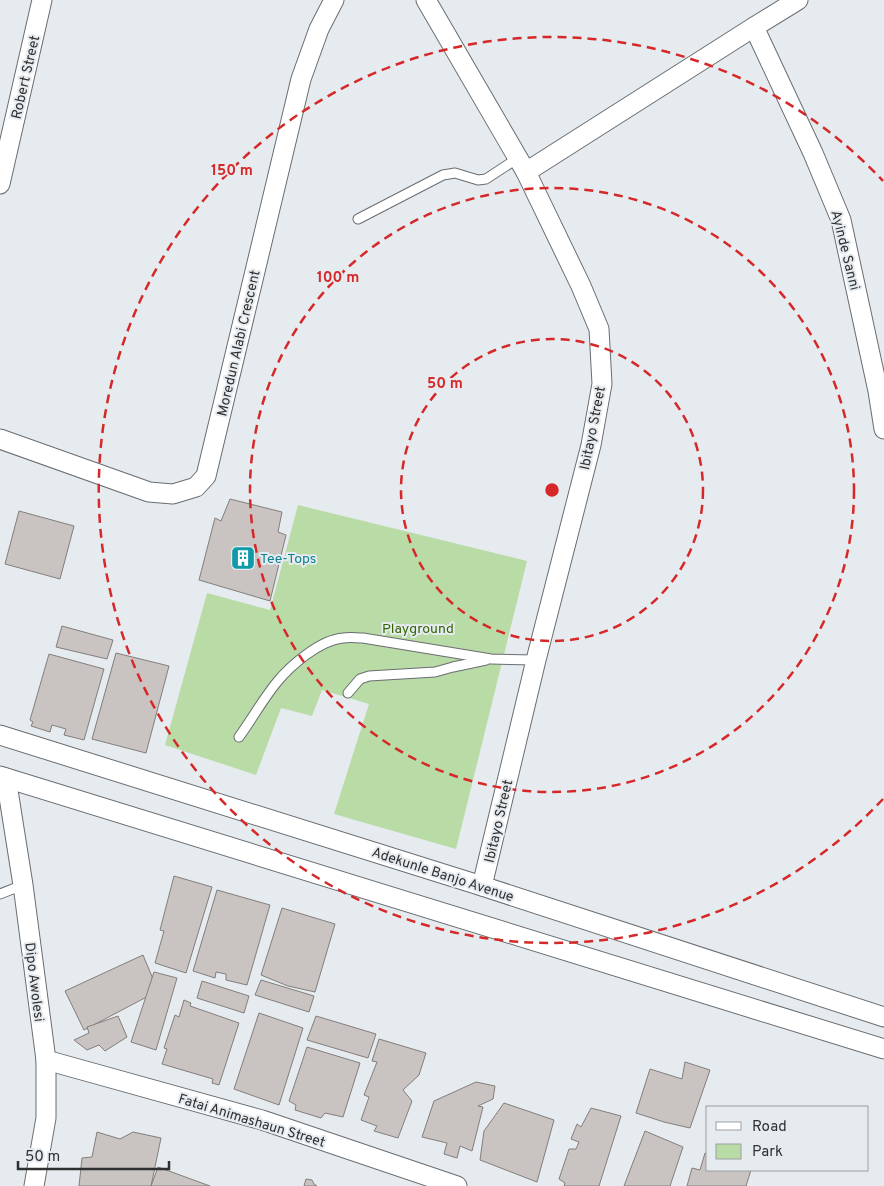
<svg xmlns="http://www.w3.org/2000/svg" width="884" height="1186" font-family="Overpass,sans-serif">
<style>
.green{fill:#b9dba6}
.building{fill:#c9c4c1;stroke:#827e7b}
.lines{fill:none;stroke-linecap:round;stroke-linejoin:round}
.lane-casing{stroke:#696d71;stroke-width:11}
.street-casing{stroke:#696d71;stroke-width:21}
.lane{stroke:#fff;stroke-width:9}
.street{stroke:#fff;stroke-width:19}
.ring{fill:none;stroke:#d62828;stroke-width:2.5;stroke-dasharray:9 6}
.labels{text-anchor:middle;stroke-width:4;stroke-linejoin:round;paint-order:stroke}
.street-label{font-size:14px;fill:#2e3031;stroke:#e6ebef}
.culture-label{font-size:14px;fill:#0d838f;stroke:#e6ebef;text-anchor:start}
.park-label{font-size:14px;fill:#336603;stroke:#e6ebef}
.centre{fill:#d62828;stroke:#e6ebef;stroke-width:2.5}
.ring-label{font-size:15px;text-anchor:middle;font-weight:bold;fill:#d62828;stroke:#e6ebef;stroke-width:4;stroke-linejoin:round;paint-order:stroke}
</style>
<rect width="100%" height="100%" fill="#e6ebef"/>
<polygon class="green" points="298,505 527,561 456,849 334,814 369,704 322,690 312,716 281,708 256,775 165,745 207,593 270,610"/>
<g class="building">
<polygon points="230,499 282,512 278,532 286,535 270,601 199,580 215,518 221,521"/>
<polygon points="19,511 74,526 60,579 5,564"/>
<polygon points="62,626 113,640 107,659 56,647"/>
<polygon points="116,653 169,666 146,753 92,739"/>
<polygon points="49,654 104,669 84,740 64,735 66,729 52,725 50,732 31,726 33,722 30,720"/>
<polygon points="174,876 212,887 186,973 155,963 164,931 160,930"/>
<polygon points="217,890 270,905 247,985 226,980 226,974 216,972 215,978 193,971"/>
<polygon points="282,908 335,924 315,992 288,986 261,975"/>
<polygon points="143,955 158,991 84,1030 65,991"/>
<polygon points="154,972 177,978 156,1050 131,1042"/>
<polygon points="261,980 314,996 309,1012 255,995"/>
<polygon points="202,981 249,996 244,1013 197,998"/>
<polygon points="184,1000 191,1003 190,1006 239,1023 219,1085 212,1083 213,1079 162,1064 167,1049 164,1048 175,1015 179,1017"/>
<polygon points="259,1013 303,1028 279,1105 234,1089"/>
<polygon points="118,1016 127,1037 105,1051 99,1045 87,1050 74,1040 89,1033 87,1027"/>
<polygon points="316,1016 376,1034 368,1058 307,1040"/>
<polygon points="379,1039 426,1053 419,1075 403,1090 412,1101 398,1138 374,1131 377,1126 361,1120 369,1097 364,1095 377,1062 372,1061"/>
<polygon points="307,1047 360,1063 343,1117 325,1113 321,1118 295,1110 296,1105 289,1101"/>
<polygon points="685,1062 710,1070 690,1128 664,1122 636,1113 650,1069 682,1079"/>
<polygon points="476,1082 495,1086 493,1099 478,1106 483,1107 472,1151 460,1146 457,1158 444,1154 447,1143 422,1137 434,1101"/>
<polygon points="504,1103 554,1120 537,1182 480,1160 484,1131"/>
<polygon points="591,1108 621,1116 599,1186 564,1186 565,1183 559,1179 569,1149 576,1149 579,1142 571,1139 577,1124 581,1127"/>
<polygon points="645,1131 683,1147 670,1186 624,1186"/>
<polygon points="97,1132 120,1139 133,1132 161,1138 151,1186 79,1186 82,1158 92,1157"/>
<polygon points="705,1153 708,1154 708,1170 751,1170 746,1186 687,1186 692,1168 700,1170"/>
<polygon points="158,1167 210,1186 151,1186"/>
<polygon points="306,1179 312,1180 314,1184 317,1186 304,1186"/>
</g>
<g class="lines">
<defs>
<g id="lane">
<polyline points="358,219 443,175 455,173 478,180 486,179 518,158"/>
<polyline points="348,693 360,679 369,676 435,672 453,667 486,660"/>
<path d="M239 737C252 719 263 699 277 682 291 665 320 640 343 638 350 637 356 638 363 638L491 659 536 660"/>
<polyline points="0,894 23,885"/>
</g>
<g id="street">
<polyline points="426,0 526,172 581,286 599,329 602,384 591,445 536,660 482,886"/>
<polyline points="754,27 813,153 841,220 878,391 884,429"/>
<polyline points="526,172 754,27 798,0"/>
<polyline points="0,184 42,0"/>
<polyline points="0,439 149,492 173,494 196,487 206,476 301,79 319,29 334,0"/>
<polyline points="0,735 482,886 884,1017"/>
<polyline points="0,776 884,1049"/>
<polyline points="6,778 23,885 46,1060 46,1118 34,1186"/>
<polyline points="46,1060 262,1120 457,1186"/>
</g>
</defs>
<use href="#lane" class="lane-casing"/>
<use href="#street" class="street-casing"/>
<use href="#lane" class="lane"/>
<use href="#street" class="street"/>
</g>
<g class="ring">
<circle cx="552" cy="490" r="151"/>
<circle cx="552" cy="490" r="302"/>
<path d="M883 799A453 453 0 1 1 883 181"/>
</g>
<defs>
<symbol id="building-square" viewBox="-11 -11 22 22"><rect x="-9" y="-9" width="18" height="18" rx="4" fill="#0f9aa8" stroke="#e6ebef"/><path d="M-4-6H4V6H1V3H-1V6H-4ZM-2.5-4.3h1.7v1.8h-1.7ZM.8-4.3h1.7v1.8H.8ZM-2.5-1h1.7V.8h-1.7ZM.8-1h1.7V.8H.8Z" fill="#fff"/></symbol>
</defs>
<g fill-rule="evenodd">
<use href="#building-square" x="229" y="544" width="28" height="28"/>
</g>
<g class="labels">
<g class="street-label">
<text transform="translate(25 77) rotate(-77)" y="5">Robert Street</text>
<text transform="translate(846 250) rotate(76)" y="5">Ayinde Sanni</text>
<text transform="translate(238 343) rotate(-77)" y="5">Moredun Alabi Crescent</text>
<text transform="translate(592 428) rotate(-79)" y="5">Ibitayo Street</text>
<text transform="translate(498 821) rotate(-77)" y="5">Ibitayo Street</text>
<text transform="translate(443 874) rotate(18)" y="5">Adekunle Banjo Avenue</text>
<text transform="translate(35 982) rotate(83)" y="5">Dipo Awolesi</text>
<text transform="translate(252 1120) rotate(17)" y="5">Fatai Animashaun Street</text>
</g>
<g class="culture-label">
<text x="260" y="563">Tee-Tops</text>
</g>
<g class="park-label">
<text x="418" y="633">Playground</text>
</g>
</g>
<circle cx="552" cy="490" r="8" class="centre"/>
<g class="ring-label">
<text x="232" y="175">150 m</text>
<text x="338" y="282">100 m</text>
<text x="445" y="388">50 m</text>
</g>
<rect x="706" y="1106" width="162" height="65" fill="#e6ebef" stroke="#9ca0a3"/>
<rect x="716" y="1122" width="25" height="8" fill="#ffffff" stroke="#9ca0a3"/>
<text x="752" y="1131" font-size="15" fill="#2e3031">Road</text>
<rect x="716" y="1144" width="25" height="15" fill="#b9dba6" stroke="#9ca0a3"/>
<text x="752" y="1156" font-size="15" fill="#2e3031">Park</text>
<path d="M18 1161v8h151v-8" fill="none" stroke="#2e3031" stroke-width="2.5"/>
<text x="25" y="1161" font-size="15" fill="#2e3031" stroke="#e6ebef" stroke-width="4" paint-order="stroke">50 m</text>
</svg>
